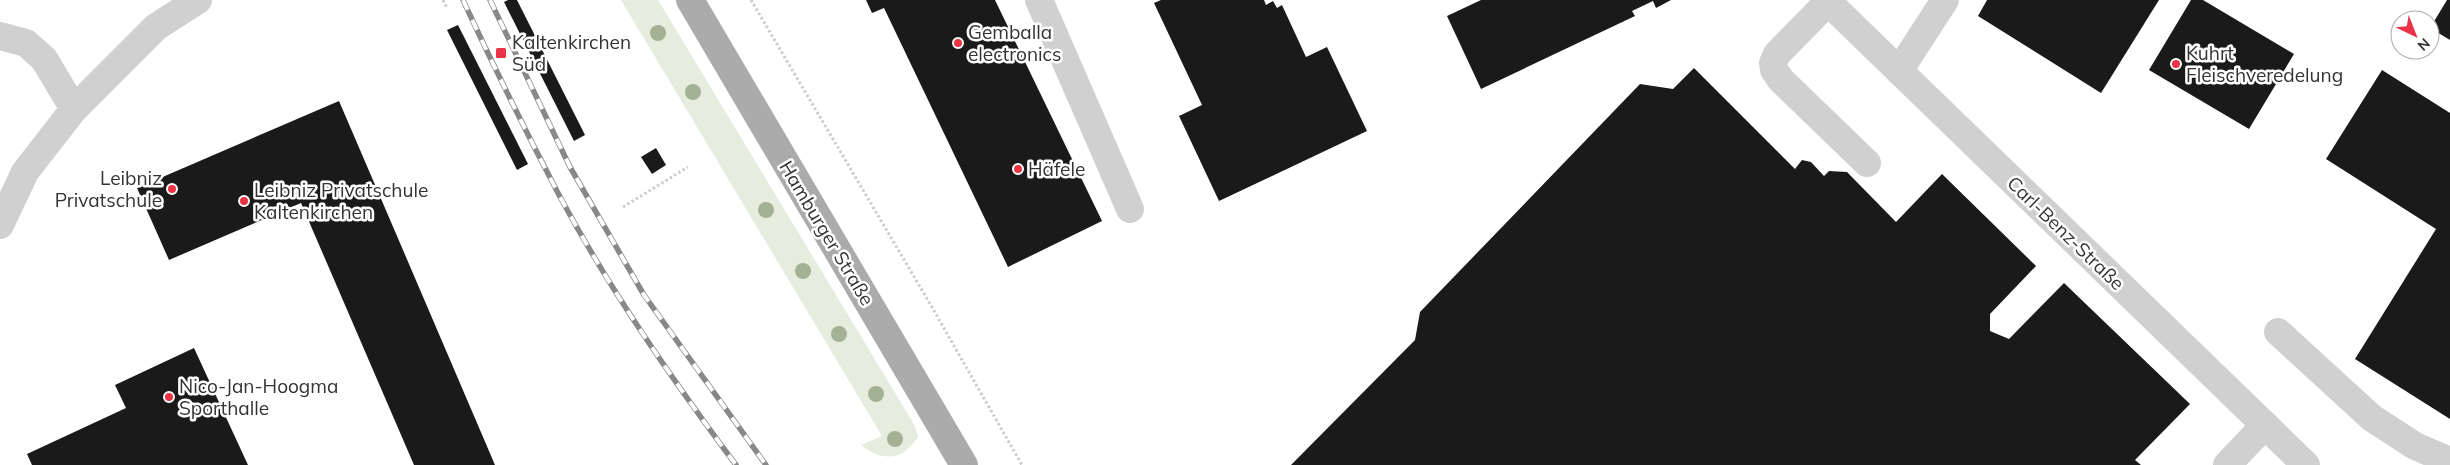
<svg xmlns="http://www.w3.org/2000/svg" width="2450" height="465" font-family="Mulish,sans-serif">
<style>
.green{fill:#e6ecde}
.building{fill:#1a1a1a}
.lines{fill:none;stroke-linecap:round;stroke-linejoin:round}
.path{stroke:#cdcdcd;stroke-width:3;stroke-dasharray:2.5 2.5;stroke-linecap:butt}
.minor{stroke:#d0d0d0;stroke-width:28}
.major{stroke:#ababab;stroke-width:28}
.rail-casing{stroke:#888;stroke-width:5.5}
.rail{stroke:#fff;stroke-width:4;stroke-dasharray:11;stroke-linecap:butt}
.tree{fill:#a3b195}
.poi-dot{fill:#ea3446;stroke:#fff;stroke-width:2}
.labels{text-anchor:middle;stroke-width:5;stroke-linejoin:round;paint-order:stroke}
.poi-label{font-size:19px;fill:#333;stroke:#fff;text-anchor:start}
.street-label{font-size:19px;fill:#333;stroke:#fff}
</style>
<rect width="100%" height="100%" fill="#fff"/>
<path class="green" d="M621 0H658L915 426 918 437C902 461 883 462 861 445L882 436Z"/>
<g class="building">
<polygon points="508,0 517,0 585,135 574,141 504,2"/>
<polygon points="866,0 995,0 1102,221 1008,267 884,8 872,13"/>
<polygon points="1161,0 1264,0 1266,5 1273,1 1277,8 1282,5 1306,57 1327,47 1367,131 1219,201 1179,116 1202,105 1154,3"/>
<polygon points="1481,0 1671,0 1656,8 1653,1 1632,11 1635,16 1481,89 1447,16"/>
<polygon points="1987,0 2159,0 2101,93 1978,16"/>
<polygon points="2191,0 2203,0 2294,54 2249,129 2149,70"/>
<polygon points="2447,0 2450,0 2450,40 2430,28"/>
<polygon points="458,25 528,164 517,170 447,30"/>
<polygon points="1694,68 1795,169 1802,160 1811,162 1824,176 1829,171 1847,172 1896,222 1942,174 2036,266 1990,314 1990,331 2009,339 2064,283 2190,404 2135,460 2141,465 1291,465 1415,340 1420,312 1640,84 1673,89"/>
<polygon points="2382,70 2450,113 2450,419 2355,359 2436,229 2326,159"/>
<polygon points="339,101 397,236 495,465 414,465 301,203 169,260 137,188"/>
<polygon points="656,148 666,165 652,174 641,157"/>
<polygon points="194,348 248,465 32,465 27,454 126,408 115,385"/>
</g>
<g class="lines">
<g class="path">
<polyline points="443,0 447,8"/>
<polyline points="751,0 929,302 1022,465"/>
<polyline points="623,207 688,167"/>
</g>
<g class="minor">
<polyline points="1039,0 1130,209"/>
<polyline points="1826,0 2306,465"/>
<polyline points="1828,2 1777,54 1773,63 1774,70 1781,80 1867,163"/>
<polyline points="0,36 26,43 44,59 74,109"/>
<polyline points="1899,71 1945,0"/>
<polyline points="0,225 25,172 74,109 156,27 198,0"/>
<polyline points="2278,332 2372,418 2415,446 2450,461"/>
<polyline points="2227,465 2265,425"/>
</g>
<polyline class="major" points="690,0 964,465"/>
<defs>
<g id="rail">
<path d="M463 0C493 65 525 130 558 193 609 289 672 379 736 465"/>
<polyline points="490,0 570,167 644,295 766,465"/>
</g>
</defs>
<use href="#rail" class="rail-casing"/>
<use href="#rail" class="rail"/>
</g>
<g class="tree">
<circle cx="658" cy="33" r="8"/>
<circle cx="693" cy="92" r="8"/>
<circle cx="766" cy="210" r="8"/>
<circle cx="803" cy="271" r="8"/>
<circle cx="839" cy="334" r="8"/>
<circle cx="876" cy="394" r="8"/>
<circle cx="895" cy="439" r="8"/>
</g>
<g class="poi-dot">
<circle cx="958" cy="43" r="5"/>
<rect x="495" y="47" width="12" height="12" rx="2.5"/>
<circle cx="2176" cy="64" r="5"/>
<circle cx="1018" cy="169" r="5"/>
<circle cx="172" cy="189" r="5"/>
<circle cx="244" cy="201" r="5"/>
<circle cx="169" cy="397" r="5"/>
</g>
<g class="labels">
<g class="poi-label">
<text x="968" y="39">Gemballa<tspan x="968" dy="22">electronics</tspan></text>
<text x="512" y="49">Kaltenkirchen<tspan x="512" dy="22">Süd</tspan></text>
<text x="2186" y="60">Kuhrt<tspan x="2186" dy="22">Fleischveredelung</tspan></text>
<text x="1028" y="176">Häfele</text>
<text x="162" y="185" text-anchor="end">Leibniz<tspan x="162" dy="22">Privatschule</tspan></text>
<text x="254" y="197">Leibniz Privatschule<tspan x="254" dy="22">Kaltenkirchen</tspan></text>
<text x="179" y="393">Nico-Jan-Hoogma<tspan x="179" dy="22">Sporthalle</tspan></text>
</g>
<g class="street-label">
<text transform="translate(827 233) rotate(59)" y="7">Hamburger Straße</text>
<text transform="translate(2066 233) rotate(44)" y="7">Carl-Benz-Straße</text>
</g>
</g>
<g transform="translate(2415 35) rotate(137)"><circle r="24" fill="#ffffff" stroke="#adadad"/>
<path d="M0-4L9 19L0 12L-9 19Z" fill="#ea3446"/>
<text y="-8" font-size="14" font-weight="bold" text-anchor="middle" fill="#333333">N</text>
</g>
</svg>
